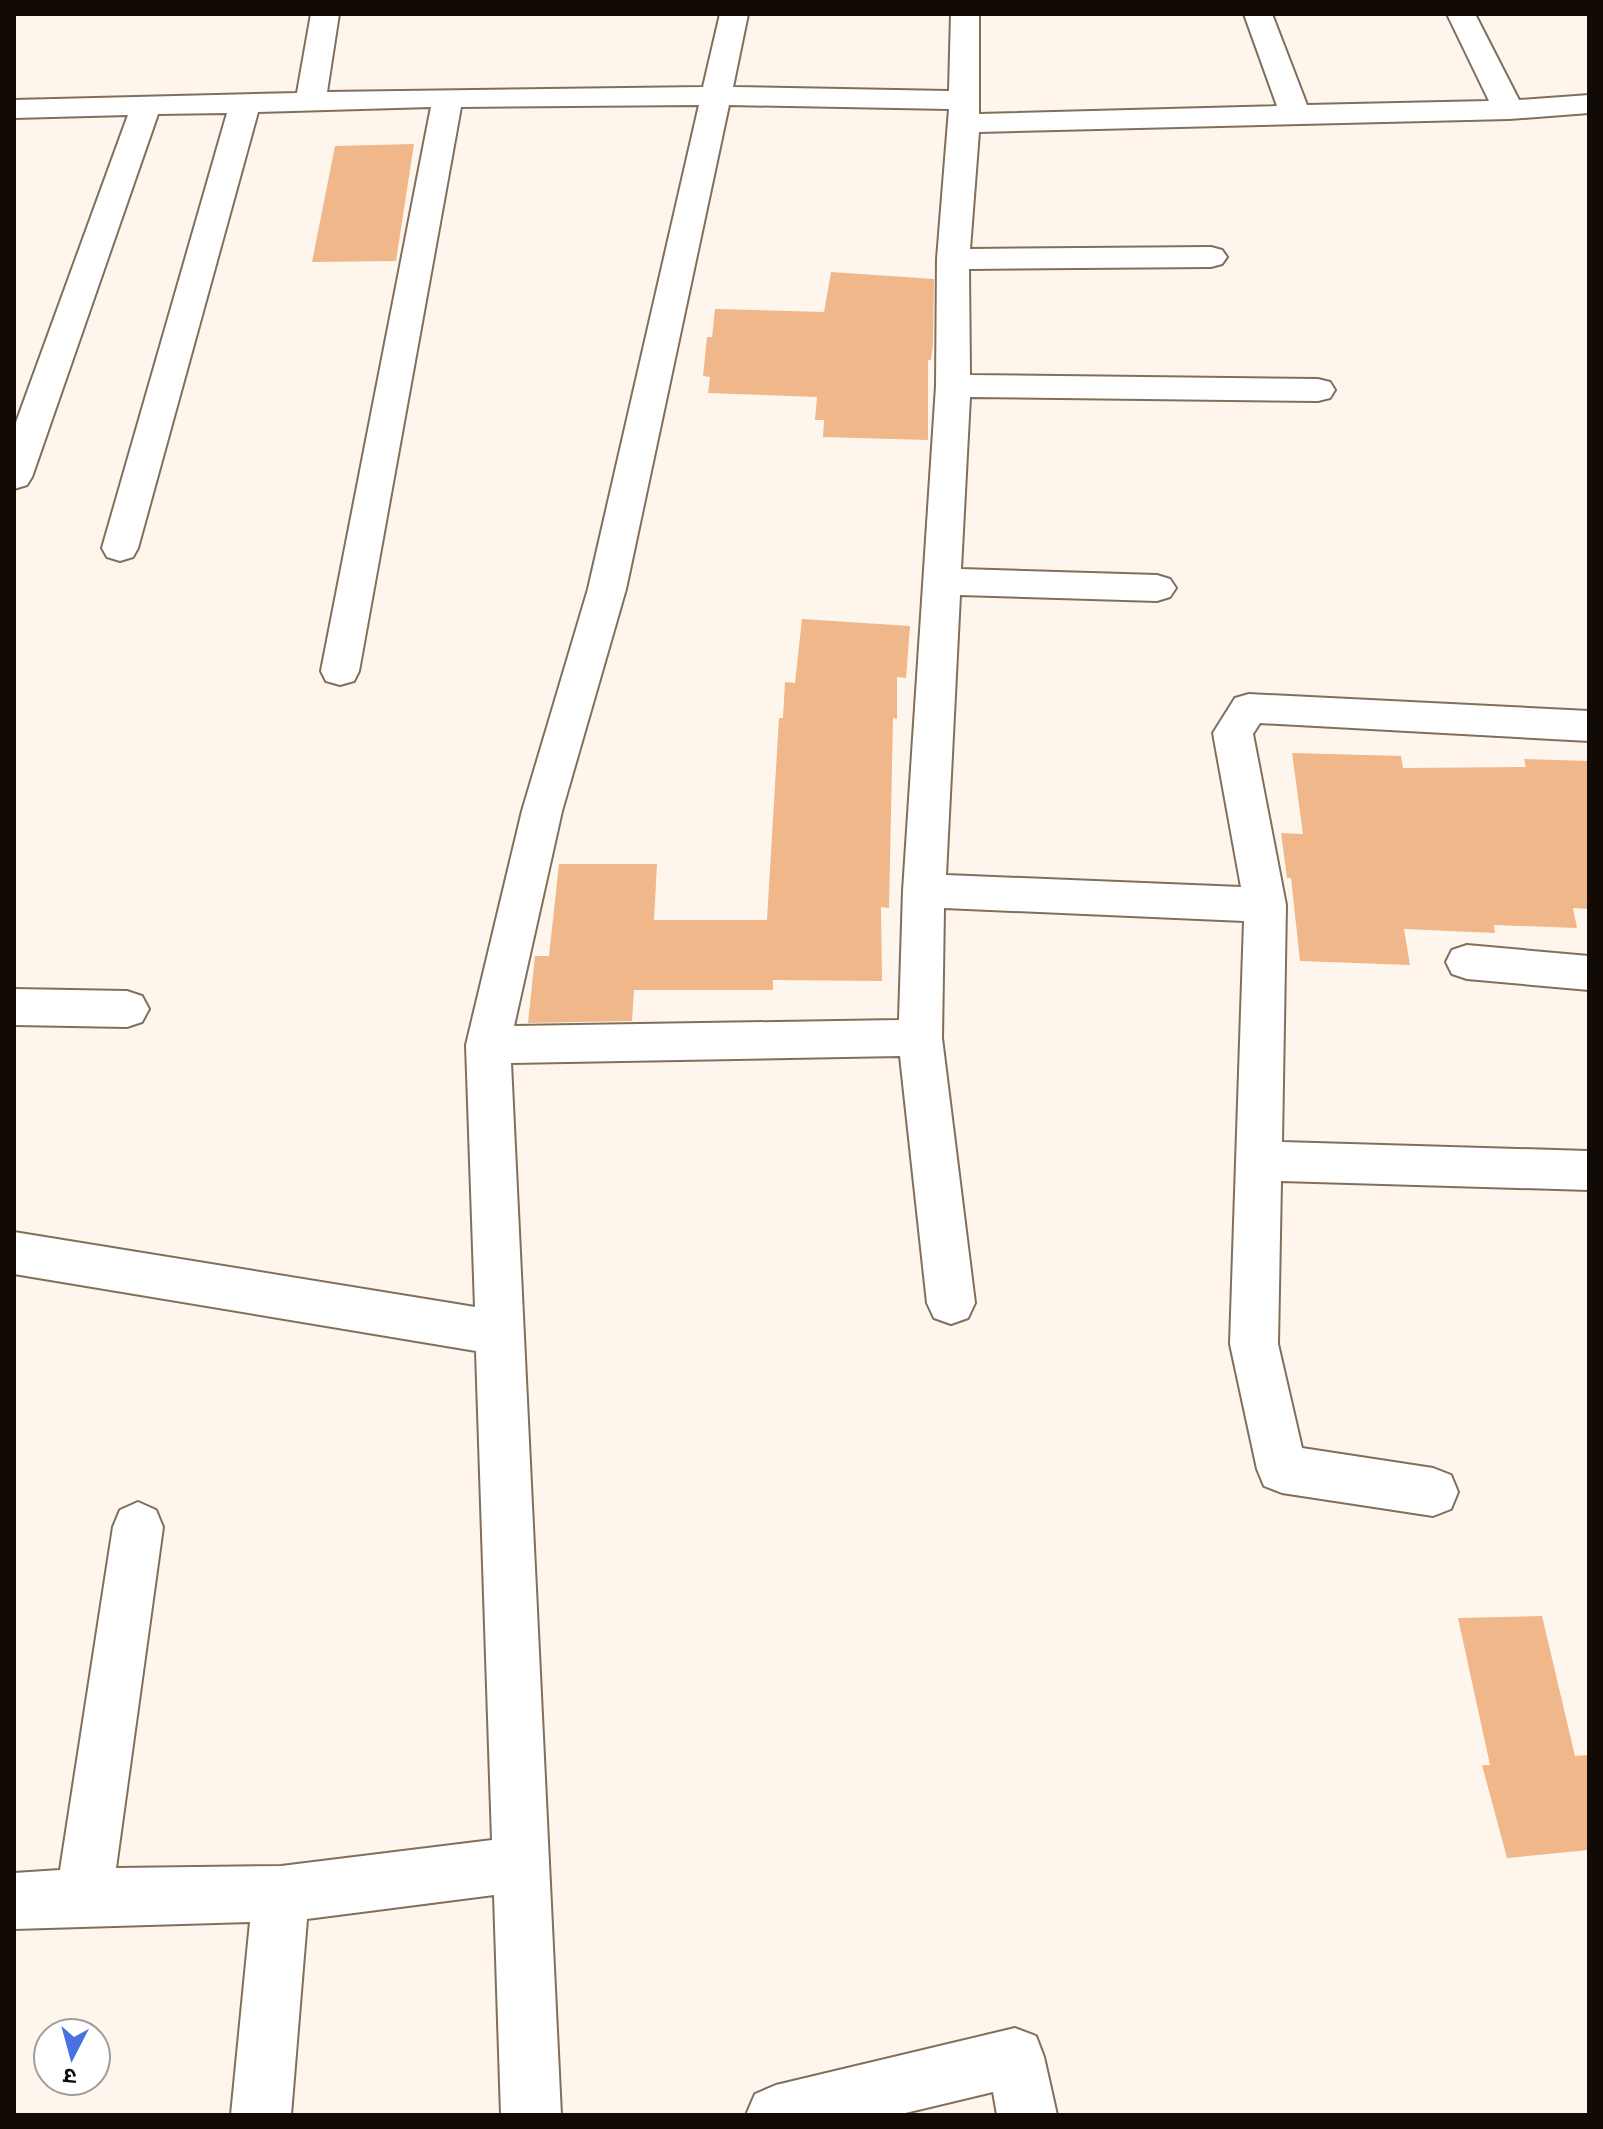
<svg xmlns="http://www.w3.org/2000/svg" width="1603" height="2129" font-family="'DM Sans','Noto Sans Devanagari',sans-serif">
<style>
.building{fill:#efb78a}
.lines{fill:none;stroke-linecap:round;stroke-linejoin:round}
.street-casing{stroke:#816f5b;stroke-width:4}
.street{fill:#fff;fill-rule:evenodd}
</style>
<rect width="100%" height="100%" fill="#fef6ed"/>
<g class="building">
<polygon points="414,144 396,261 312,262 335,146"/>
<polygon points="831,272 934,279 933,344 931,360 928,360 928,440 823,437 824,420 815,420 817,397 708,393 710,377 703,376 707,337 712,337 715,309 824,312"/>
<polygon points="802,619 910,626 906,678 897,677 897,719 893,718 889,908 881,907 882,981 773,980 773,990 634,990 632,1021 528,1023 535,956 549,956 559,864 657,864 654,920 767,920 779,718 783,718 785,682 795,683"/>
<polygon points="1292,753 1401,756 1403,768 1526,767 1524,759 1589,761 1589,909 1573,908 1577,928 1494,925 1495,933 1404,929 1410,965 1300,961 1291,878 1287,878 1281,833 1303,834"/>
<polygon points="1542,1616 1575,1756 1589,1755 1589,1850 1507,1858 1482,1765 1490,1765 1458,1618"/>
</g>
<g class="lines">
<defs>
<g id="street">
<path d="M311 14H339L327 92 703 87 720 14H748L733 87 949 91 951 14H979V114L1277 106 1244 14H1272L1307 105 1489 101 1447 14H1475L1519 100 1589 95V113L1509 119 979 132 970 249 1211 247 1222 250 1227 257 1222 264 1211 267 969 269 970 375 1318 379 1330 382 1335 390 1330 398 1318 401 970 397 961 569 1157 575 1170 579 1176 588 1170 597 1157 601 960 595 946 875 1241 887 1213 733 1235 698 1249 694 1589 711V741L1260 723 1253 734 1286 905 1282 1142 1588 1151 1589 1190 1281 1181 1278 1344 1302 1448 1433 1468 1451 1475 1458 1492 1451 1509 1433 1516 1282 1493 1264 1486 1257 1469 1230 1344 1244 921 944 908 942 1038 975 1303 968 1318 951 1324 934 1318 927 1303 900 1056 511 1063 561 2115H501L494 1895 307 1919 291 2115H231L250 1922 14 1929V1873L60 1870 113 1527 120 1510 138 1502 156 1510 163 1527 116 1868 281 1866 492 1840 476 1351 14 1274V1232L475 1307 466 1045 522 811 588 589 699 105 461 107 359 671 354 681 340 685 326 681 321 671 431 107 258 112 138 548 133 557 120 561 107 557 102 548 227 113 158 114 32 477 27 485 14 489V428L128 115 14 118V100L297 93ZM729 105 949 109 937 259 936 386 903 891 899 1020 514 1026 562 811 626 589Z"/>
<polygon points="1467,945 1589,956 1589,990 1467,979 1452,974 1446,962 1452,950"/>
<polygon points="14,989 127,991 142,996 149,1009 142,1022 127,1027 14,1025"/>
<polygon points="1015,2028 1036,2036 1044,2057 1057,2115 997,2115 993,2092 897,2115 746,2115 755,2094 776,2085"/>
</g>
</defs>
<use href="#street" class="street-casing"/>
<use href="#street" class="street"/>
</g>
<rect width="1603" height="2129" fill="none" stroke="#120b05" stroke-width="32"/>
<g transform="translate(72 2057) rotate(186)"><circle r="38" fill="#ffffff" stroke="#a09d9b" stroke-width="2"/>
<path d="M0-6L14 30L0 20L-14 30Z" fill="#4871e3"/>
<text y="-12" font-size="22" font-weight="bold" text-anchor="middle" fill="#120b05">उ</text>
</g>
</svg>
